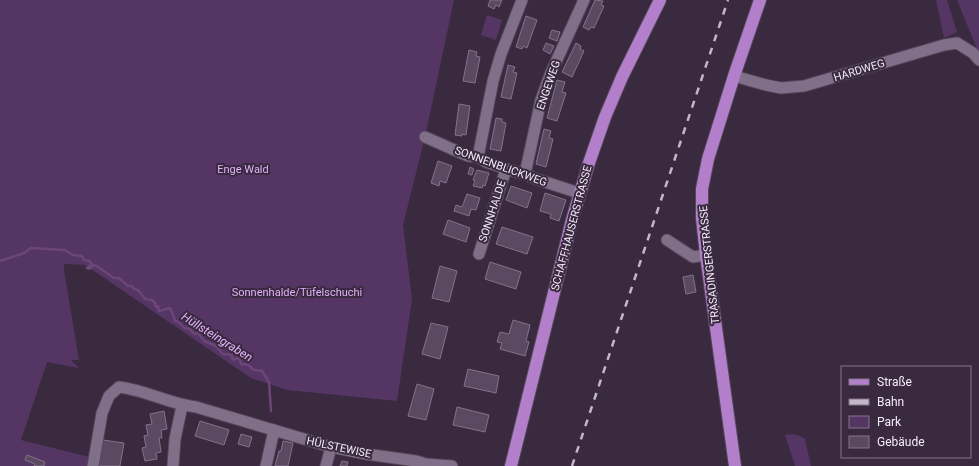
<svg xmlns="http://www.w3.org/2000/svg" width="979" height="466" font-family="Roboto,sans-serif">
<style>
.green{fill:#553563}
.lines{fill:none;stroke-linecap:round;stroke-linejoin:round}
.stream{stroke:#6c4678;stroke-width:2.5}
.building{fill:#594961;stroke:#83728b}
.minor-casing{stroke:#534659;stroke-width:13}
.major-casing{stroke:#534659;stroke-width:14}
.minor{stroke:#806f88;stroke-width:11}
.major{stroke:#b47fca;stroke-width:12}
.rail{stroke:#c3b8c8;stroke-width:2.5;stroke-dasharray:7 7;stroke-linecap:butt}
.labels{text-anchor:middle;stroke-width:4;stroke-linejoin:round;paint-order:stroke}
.street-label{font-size:11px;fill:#f4ebf9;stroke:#392a3f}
.park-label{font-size:11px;fill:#e4b0fa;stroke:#392a3f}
.water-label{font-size:12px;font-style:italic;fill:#e5b2fc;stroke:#392a3f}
</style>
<rect width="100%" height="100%" fill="#392a3f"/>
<g class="green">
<polygon points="0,0 454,0 425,137 403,225 412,299 397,401 287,390 251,378 85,265 64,264 64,270 79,360 71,360 79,368 47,362 21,440 94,458 93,466 0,466"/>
<polygon points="936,0 947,0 957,32 944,38"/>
<polygon points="957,0 979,0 979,54"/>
<polygon points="487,15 502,20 496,40 481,35"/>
<polygon points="793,434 800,436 805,439 811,466 795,466 785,435"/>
</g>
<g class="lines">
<polyline class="stream" points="0,261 24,253 31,248 65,250 73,255 82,256 84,260 89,261 92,264 87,268 89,269 95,265 114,278 119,278 128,286 132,286 134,289 138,290 145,299 152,300 155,303 156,307 158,306 159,311 170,308 174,317 175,321 179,322 184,328 190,329 194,334 198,333 204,341 216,346 223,354 232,355 232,358 234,360 237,358 240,360 241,364 248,365 254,370 262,371 269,382 271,411"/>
</g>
<g class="building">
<polygon points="490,0 502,0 499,7 496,5 494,9 488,6"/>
<polygon points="595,0 603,1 601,5 604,6 594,28 591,27 589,30 583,27"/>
<polygon points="526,16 537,20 527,48 523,46 522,49 516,47"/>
<polygon points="552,30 560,32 557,41 549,38"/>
<polygon points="546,43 554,46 550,54 543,50"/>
<polygon points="576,43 581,46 580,49 584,51 572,77 562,72"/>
<polygon points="469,50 477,52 476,56 480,57 475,83 463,81"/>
<polygon points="508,65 515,67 513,72 517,73 511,99 501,97"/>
<polygon points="557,80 565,82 562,92 566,93 557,121 547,118"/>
<polygon points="459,104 470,106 466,135 462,134 462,136 455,135"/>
<polygon points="496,118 502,119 502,122 506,123 501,151 490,149"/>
<polygon points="544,129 551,131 549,138 553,139 546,167 536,164"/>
<polygon points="438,161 452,166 446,183 440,181 439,186 431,183"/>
<polygon points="470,167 474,169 472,175 468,174"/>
<polygon points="477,170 489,173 485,186 483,185 482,188 473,186 475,181 473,180"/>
<polygon points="511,186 532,193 527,208 506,200"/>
<polygon points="545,193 566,200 559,221 550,218 551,214 540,211"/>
<polygon points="467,194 480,198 476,210 471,209 469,216 454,211 456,205 462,207"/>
<polygon points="448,220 470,228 466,242 443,234"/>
<polygon points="502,227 533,237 527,254 496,244"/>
<polygon points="490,262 521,272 516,289 485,279"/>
<polygon points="440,266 457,271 449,302 432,298"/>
<polygon points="693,275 696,292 686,294 683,277"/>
<polygon points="513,320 530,325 526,341 529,342 525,356 500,349 502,343 497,342 500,332 509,334"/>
<polygon points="431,323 448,327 440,359 422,354"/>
<polygon points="468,369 499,376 496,393 464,386"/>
<polygon points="417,384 434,389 426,420 408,416"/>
<polygon points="457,407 489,415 485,432 453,425"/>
<polygon points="164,411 167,429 161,430 162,438 159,438 161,452 156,453 157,459 145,461 142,448 146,447 144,436 148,435 146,425 152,424 150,414"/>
<polygon points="200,421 229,430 224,445 195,436"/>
<polygon points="241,434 252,437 249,447 238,444"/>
<polygon points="103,440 124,443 120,466 99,466"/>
<polygon points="283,441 293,443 288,466 275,466 279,451 281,451"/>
<polygon points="27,455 45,462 44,466 34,466 35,464 25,460"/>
<polygon points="342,461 348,462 347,466 340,466"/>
</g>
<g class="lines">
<defs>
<g id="minor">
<polyline points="734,76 766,85 781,88 804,86 944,45 957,43 973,53 979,60"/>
<polyline points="425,137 468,156 478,157 486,162 513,171 525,174 536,179 579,193"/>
<polyline points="478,157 493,81 501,54 522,0"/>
<polyline points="525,174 541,100 550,75 584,0"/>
<polyline points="667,240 693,257 706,255"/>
<polyline points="479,254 506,169"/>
<path d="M93 466 102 413 109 396 119 387C146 390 169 404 196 407L331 447 366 454 416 461 426 464 452 466"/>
<polyline points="173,466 175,439 182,406"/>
<polyline points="266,466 274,430"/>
<polyline points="326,466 331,447"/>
</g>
<g id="major">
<polyline points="511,466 572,220 589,163 605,117 622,77 660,0"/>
<polyline points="735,466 706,255 702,218 702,189 708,159 734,76 760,0"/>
</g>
</defs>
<use href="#minor" class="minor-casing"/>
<use href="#major" class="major-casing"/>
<use href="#minor" class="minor"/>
<use href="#major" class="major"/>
<polyline class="rail" points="572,466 728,0"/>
</g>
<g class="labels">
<g class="street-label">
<text transform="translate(859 70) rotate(-17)" y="4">HARDWEG</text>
<text transform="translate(548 85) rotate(-71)" y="4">ENGEWEG</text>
<text transform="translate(501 166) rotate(20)" y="4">SONNENBLICKWEG</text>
<text transform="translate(492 211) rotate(-72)" y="4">SONNHALDE</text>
<text transform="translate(571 228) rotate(-75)" y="4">SCHAFFHAUSERSTRASSE</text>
<text transform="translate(709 265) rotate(-96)" y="4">TRASADINGERSTRASSE</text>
<text transform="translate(339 447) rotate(12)" y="4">HÜLSTEWISE</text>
</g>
<g class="park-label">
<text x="243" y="173">Enge Wald</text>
<text x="297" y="296">Sonnenhalde/Tüfelschuchi</text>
</g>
<g class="water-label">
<text transform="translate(217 337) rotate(32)" y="4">Hüllsteingraben</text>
</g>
</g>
<rect x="841" y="366" width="130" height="92" fill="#392a3f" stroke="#847789"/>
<rect x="849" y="379" width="20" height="6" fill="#b47fca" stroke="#847789"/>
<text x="877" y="386" font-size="12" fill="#f4ebf9">Straße</text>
<rect x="849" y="399" width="20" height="6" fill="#c3b8c8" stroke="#847789"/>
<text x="877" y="406" font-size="12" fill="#f4ebf9">Bahn</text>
<rect x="849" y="416" width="20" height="12" fill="#553563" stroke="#847789"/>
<text x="877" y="426" font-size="12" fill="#f4ebf9">Park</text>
<rect x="849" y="436" width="20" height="12" fill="#594961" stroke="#847789"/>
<text x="877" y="446" font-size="12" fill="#f4ebf9">Gebäude</text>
</svg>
